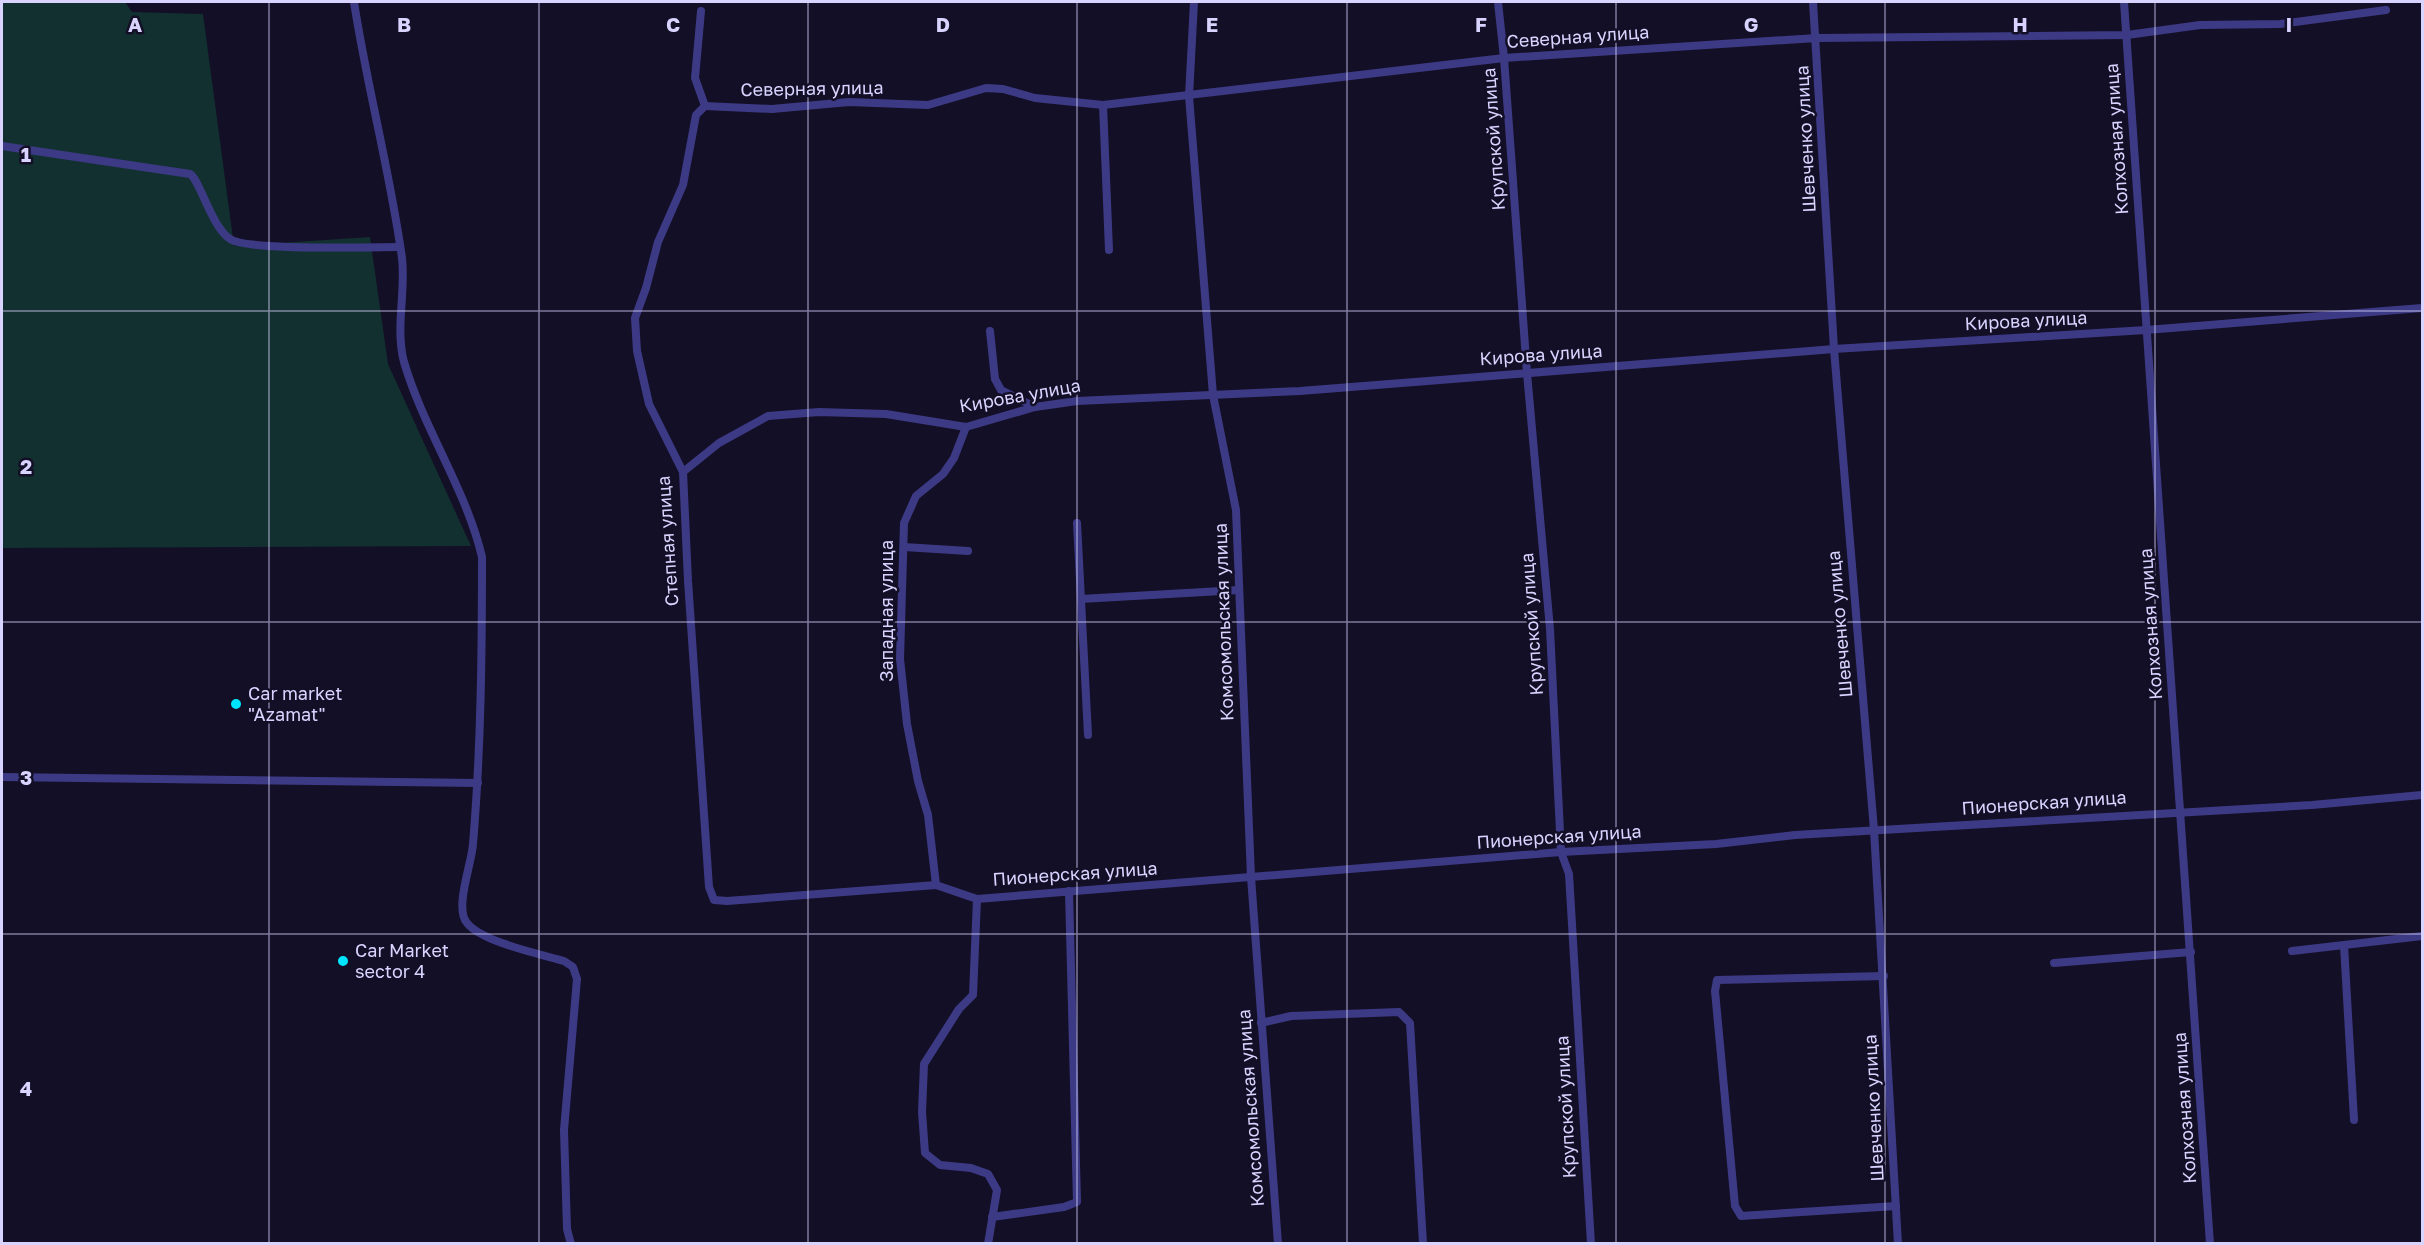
<svg xmlns="http://www.w3.org/2000/svg" width="2424" height="1245" font-family="'Golos Text',sans-serif">
<style>
.green{fill:#12302f}
.lines{fill:none;stroke-linecap:round;stroke-linejoin:round}
.minor{stroke:#3d3a85;stroke-width:8}
.grid{fill:none;stroke:#d9d4ff;stroke-width:1.5;stroke-opacity:0.55}
.poi-dot{fill:#00e5ff;stroke:#130f26;stroke-width:2}
.labels{text-anchor:middle;stroke-width:5;stroke-linejoin:round;paint-order:stroke}
.street-label{font-size:18px;fill:#d9d4ff;stroke:#130f26}
.poi-label{font-size:18px;fill:#d9d4ff;stroke:#130f26;text-anchor:start}
.grid-label{font-size:20px;text-anchor:middle;font-weight:bold;fill:#d9d4ff;stroke:#130f26;stroke-width:5;stroke-linejoin:round;paint-order:stroke}
</style>
<rect width="100%" height="100%" fill="#130f26"/>
<polygon class="green" points="2,2 125,2 132,12 203,14 234,246 370,237 388,364 471,546 2,548"/>
<g class="lines">
<g class="minor">
<path d="M354 2C367 87 390 171 402 258 406 292 395 328 404 362 424 430 466 489 482 557 482 653 481 748 473 844 472 863 454 908 467 923 482 942 540 954 564 961L573 967 577 979 564 1130 567 1229 571 1244"/>
<polyline points="1194,2 1189,96 1213,395 1236,510 1251,877 1278,1244"/>
<polyline points="1498,2 1504,58 1527,373 1550,629 1561,852 1569,874 1591,1244"/>
<polyline points="1813,2 1834,349 1874,830 1898,1244"/>
<polyline points="2124,2 2210,1244"/>
<polyline points="701,11 695,78 705,106"/>
<polyline points="1103,105 1109,250"/>
<polyline points="705,106 696,115 683,185 658,242 646,288 635,318 637,351 649,404 683,472 688,581 709,887 714,900 727,901 936,885 977,899 1561,852 1716,844 1795,835 2312,805 2422,795"/>
<polyline points="705,106 772,109 849,102 928,105 986,88 1003,89 1035,98 1103,105 1504,58 1817,38 2127,35 2200,25 2280,24 2386,10"/>
<path d="M2 146 190 174C200 180 211 226 230 239 247 251 372 247 400 247"/>
<polyline points="990,331 995,379 1001,390 1035,407"/>
<polyline points="683,472 719,443 768,416 819,412 886,414 966,427 1035,407 1077,401 1300,391 1834,349 2146,330 2422,308"/>
<polyline points="1077,523 1088,735"/>
<polyline points="904,547 968,551"/>
<polyline points="1081,599 1239,590"/>
<polyline points="2,777 478,783"/>
<polyline points="936,885 928,815 918,781 907,724 900,659 904,523 916,496 943,474 954,458 966,427"/>
<polyline points="977,899 973,995 959,1009 924,1064 922,1112 925,1153 940,1165 971,1168 988,1174 997,1190 988,1244"/>
<polyline points="2344,945 2354,1120"/>
<polyline points="2292,951 2422,936"/>
<polyline points="2054,963 2191,952"/>
<polyline points="1884,976 1717,980 1715,991 1735,1206 1741,1216 1896,1206"/>
<polyline points="1261,1023 1291,1016 1399,1012 1410,1023 1423,1244"/>
<polyline points="992,1217 1064,1207 1077,1202 1069,891"/>
</g>
</g>
<path class="grid" d="M269 2V1244M539 2V1244M808 2V1244M1077 2V1244M1347 2V1244M1616 2V1244M1885 2V1244M2155 2V1244M2 311H2422M2 622H2422M2 934H2422"/>
<g class="poi-dot">
<circle cx="236" cy="704" r="6"/>
<circle cx="343" cy="961" r="6"/>
</g>
<g class="labels">
<g class="street-label">
<text transform="translate(1578 37) rotate(-4)" y="6">Северная улица</text>
<text transform="translate(812 89) rotate(-1)" y="6">Северная улица</text>
<text transform="translate(1494 139) rotate(-94)" y="6">Крупской улица</text>
<text transform="translate(1806 139) rotate(-93)" y="6">Шевченко улица</text>
<text transform="translate(2117 139) rotate(-94)" y="6">Колхозная улица</text>
<text transform="translate(2026 321) rotate(-3)" y="6">Кирова улица</text>
<text transform="translate(1541 355) rotate(-4)" y="6">Кирова улица</text>
<text transform="translate(1020 396) rotate(-10)" y="6">Кирова улица</text>
<text transform="translate(668 541) rotate(-94)" y="6">Степная улица</text>
<text transform="translate(887 611) rotate(-90)" y="6">Западная улица</text>
<text transform="translate(1224 622) rotate(-92)" y="6">Комсомольская улица</text>
<text transform="translate(1532 624) rotate(-94)" y="6">Крупской улица</text>
<text transform="translate(1840 624) rotate(-95)" y="6">Шевченко улица</text>
<text transform="translate(2151 624) rotate(-94)" y="6">Колхозная улица</text>
<text transform="translate(2044 803) rotate(-4)" y="6">Пионерская улица</text>
<text transform="translate(1559 837) rotate(-4)" y="6">Пионерская улица</text>
<text transform="translate(1075 874) rotate(-4)" y="6">Пионерская улица</text>
<text transform="translate(1566 1107) rotate(-93)" y="6">Крупской улица</text>
<text transform="translate(1251 1108) rotate(-94)" y="6">Комсомольская улица</text>
<text transform="translate(1874 1108) rotate(-93)" y="6">Шевченко улица</text>
<text transform="translate(2185 1108) rotate(-94)" y="6">Колхозная улица</text>
</g>
<g class="poi-label">
<text x="248" y="700">Car market<tspan x="248" dy="21">"Azamat"</tspan></text>
<text x="355" y="957">Car Market<tspan x="355" dy="21">sector 4</tspan></text>
</g>
</g>
<g class="grid-label">
<text x="135" y="32">A</text>
<text x="404" y="32">B</text>
<text x="673" y="32">C</text>
<text x="943" y="32">D</text>
<text x="1212" y="32">E</text>
<text x="1481" y="32">F</text>
<text x="1751" y="32">G</text>
<text x="2020" y="32">H</text>
<text x="2289" y="32">I</text>
<text x="26" y="162">1</text>
<text x="26" y="474">2</text>
<text x="26" y="785">3</text>
<text x="26" y="1096">4</text>
</g>
<rect width="2424" height="1245" fill="none" stroke="#d9d4ff" stroke-width="6"/>
</svg>
